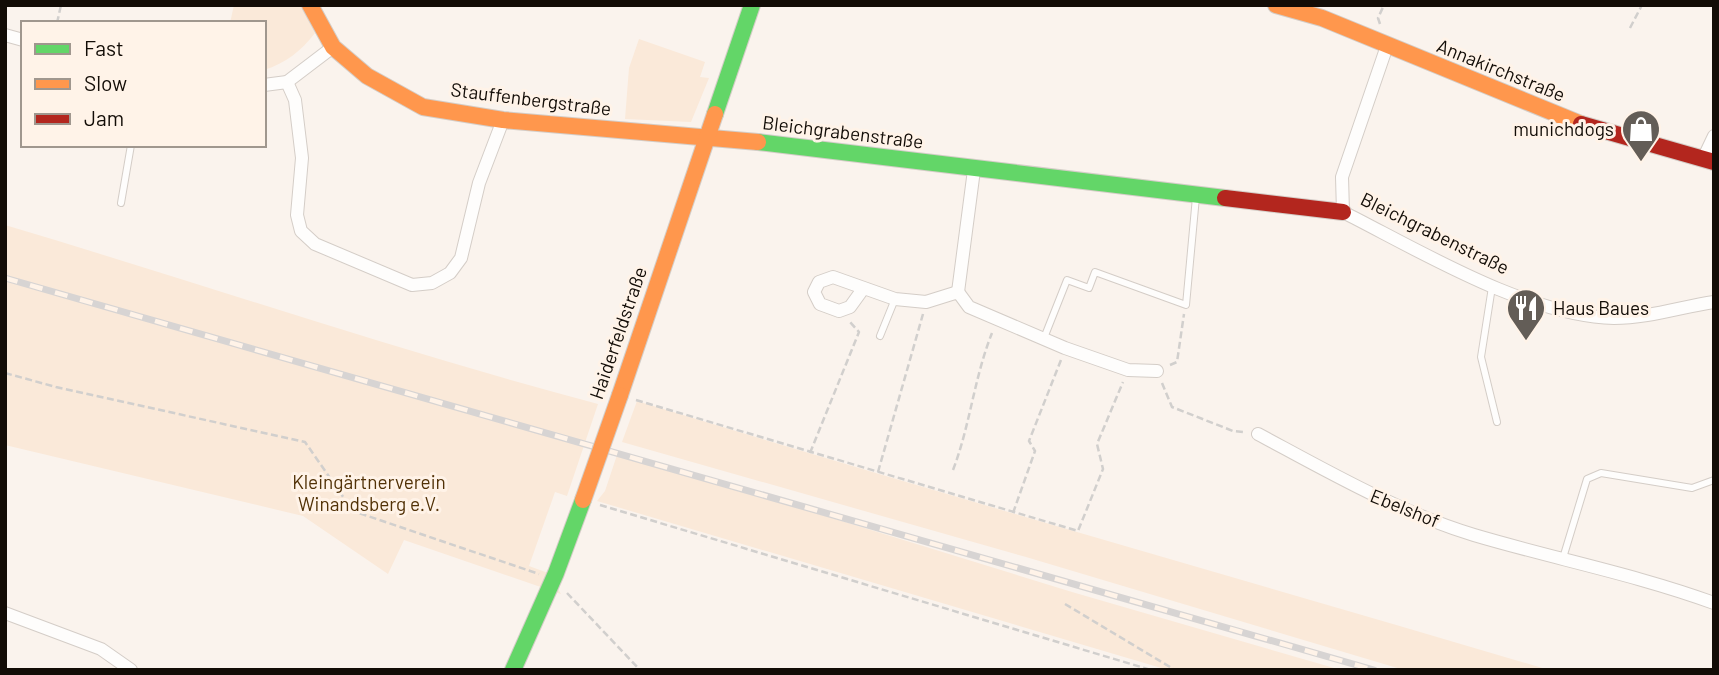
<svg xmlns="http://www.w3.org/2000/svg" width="1719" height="675" font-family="Barlow,sans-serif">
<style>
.green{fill:#fae9d9}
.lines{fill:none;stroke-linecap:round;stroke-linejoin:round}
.lane-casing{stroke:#d4cdc7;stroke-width:8}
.street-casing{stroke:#d4cdc7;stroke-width:14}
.fast-casing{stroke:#d4cdc7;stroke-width:18}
.slow-casing{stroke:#d4cdc7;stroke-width:18}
.jam-casing{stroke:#d4cdc7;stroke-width:18}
.path{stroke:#d1cfcd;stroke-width:2.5;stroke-dasharray:7 3.5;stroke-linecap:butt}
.lane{stroke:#fefdfc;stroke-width:6}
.street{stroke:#fefdfc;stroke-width:12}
.fast{stroke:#63d668;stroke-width:16}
.slow{stroke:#ff974d;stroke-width:16}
.jam{stroke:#b3261e;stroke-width:16}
.rail-casing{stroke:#d7d4d3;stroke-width:7}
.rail{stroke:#fff3e8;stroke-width:4.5;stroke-dasharray:13;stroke-linecap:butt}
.slow-bridge-casing{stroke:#d4cdc7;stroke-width:18;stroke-linecap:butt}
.slow-bridge{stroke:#ff974d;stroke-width:16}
.labels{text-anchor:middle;stroke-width:6;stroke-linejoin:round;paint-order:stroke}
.street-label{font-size:19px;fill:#120c06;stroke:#fff3e8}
.poi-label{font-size:19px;fill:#120c06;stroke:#fff3e8;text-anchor:end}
.park-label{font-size:19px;fill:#523207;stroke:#fff3e8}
</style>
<rect width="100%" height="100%" fill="#faf3ed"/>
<g class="green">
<path d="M234 5H301L315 33C301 51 286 63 264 70V23H230Z"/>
<polygon points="639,39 705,62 700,77 709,78 691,122 625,119 629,68"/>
<path d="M5 225C203 284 398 351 598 404L567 496 555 492 529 566 548 573 561 594 404 540 388 574 303 516 5 445Z"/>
<path d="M637 401C940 494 1245 580 1549 670H1404L1026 557 622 442Z"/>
<polygon points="618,452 1072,592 1341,670 1168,670 597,501 605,491"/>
</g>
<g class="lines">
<defs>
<g id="lane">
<polyline points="121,203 131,145"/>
<polyline points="1492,287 1481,357 1497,422"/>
<polyline points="880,336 895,299"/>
<polyline points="1044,338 1067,280 1089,288 1095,272 1186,305 1196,197"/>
<polyline points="1563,558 1587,479 1601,473 1692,488 1714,480"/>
</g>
<g id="street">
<polyline points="5,35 23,40"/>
<path d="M1387 46 1342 177 1343 212C1420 251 1527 316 1614 318 1648 318 1681 307 1714 302"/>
<polyline points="287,82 295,100 302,158 297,215 301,231 315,244 412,285 432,283 450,273 461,258 479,183 503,120"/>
<polyline points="264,85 287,82 333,47"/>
<polyline points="1704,157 1714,136"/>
<polyline points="863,289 850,307 839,311 820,304 814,292 819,282 833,277 895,299 926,302 958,292 969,307 1065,348 1128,370 1157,371"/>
<polyline points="958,292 974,170"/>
<path d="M1258 434C1327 471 1398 512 1474 535 1555 559 1634 574 1714 603"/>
<polyline points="5,613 101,649 131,670"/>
</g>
<g id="fast">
<polyline points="715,114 752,5"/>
<polyline points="758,142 1225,198"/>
<polyline points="513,670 556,573 583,500"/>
</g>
<g id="slow">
<polyline points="310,5 333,47 367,76 423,107 503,120 758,142"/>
<polyline points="1276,5 1322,18 1581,124"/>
<polyline points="620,395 715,114"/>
</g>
<g id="jam">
<polyline points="1581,124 1714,162"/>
<polyline points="1225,198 1343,212"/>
</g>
</defs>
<use href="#lane" class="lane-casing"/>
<use href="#street" class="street-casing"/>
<use href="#fast" class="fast-casing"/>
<use href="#slow" class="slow-casing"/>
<use href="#jam" class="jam-casing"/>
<g class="path">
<polyline points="57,23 61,5"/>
<polyline points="1380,24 1378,18 1384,5"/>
<polyline points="1630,28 1642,5"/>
<polyline points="1170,365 1177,362 1184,314"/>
<polyline points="5,373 56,387 305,442 353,511 539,574"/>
<polyline points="1162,383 1172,407 1233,431 1244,432"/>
<polyline points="636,400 1078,531 1103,469 1097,444 1123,382"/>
<polyline points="810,453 859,332 850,322"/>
<path d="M953 470C970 426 974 378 992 333"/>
<polyline points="878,472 923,314"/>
<polyline points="600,505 1151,670"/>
<polyline points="1013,513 1035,451 1029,441 1061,360"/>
<polyline points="567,593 640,670"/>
<polyline points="1065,604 1175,670"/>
</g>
<use href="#lane" class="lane"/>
<use href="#street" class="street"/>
<use href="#fast" class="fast"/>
<use href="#slow" class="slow"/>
<use href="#jam" class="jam"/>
<defs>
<polyline id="rail" points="5,278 1374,670"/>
</defs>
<use href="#rail" class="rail-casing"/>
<use href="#rail" class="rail"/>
<defs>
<polyline id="slow-bridge" points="583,500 620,395"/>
</defs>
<use href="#slow-bridge" class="slow-bridge-casing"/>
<use href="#slow-bridge" class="slow-bridge"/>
</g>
<defs>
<symbol id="shop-pin" viewBox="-11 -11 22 30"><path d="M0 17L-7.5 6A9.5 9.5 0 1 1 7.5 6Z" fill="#635d57" stroke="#fff3e8"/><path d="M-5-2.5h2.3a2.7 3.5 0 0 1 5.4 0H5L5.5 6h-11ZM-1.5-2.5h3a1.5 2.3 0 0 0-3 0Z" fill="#fff"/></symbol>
<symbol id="restaurant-pin" viewBox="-11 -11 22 30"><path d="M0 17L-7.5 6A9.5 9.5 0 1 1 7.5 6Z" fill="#635d57" stroke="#fff3e8"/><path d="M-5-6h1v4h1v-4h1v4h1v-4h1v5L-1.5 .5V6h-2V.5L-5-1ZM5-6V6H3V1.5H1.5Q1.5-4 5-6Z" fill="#fff"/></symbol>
</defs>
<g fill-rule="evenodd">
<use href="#shop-pin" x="1619" y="107" width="44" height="60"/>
<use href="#restaurant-pin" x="1504" y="286" width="44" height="60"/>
</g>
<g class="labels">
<g class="street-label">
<text transform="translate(1501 70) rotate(22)" y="7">Annakirchstraße</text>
<text transform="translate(531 99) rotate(7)" y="7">Stauffenbergstraße</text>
<text transform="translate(843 132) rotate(7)" y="7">Bleichgrabenstraße</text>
<text transform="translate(1435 233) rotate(26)" y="7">Bleichgrabenstraße</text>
<text transform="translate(618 333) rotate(-71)" y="7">Haiderfeldstraße</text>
<text transform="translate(1405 508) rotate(22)" y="7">Ebelshof</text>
</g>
<g class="poi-label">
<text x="1614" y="136">munichdogs</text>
<text x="1553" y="315" text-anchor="start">Haus Baues</text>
</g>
<g class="park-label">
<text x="369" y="489">Kleingärtnerverein<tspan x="369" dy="22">Winandsberg e.V.</tspan></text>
</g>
</g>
<rect width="1719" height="675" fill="none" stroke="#120c06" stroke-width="14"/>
<rect x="21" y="21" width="245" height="126" fill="#fff3e8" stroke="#a0978e" stroke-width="2"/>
<rect x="35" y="44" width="35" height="10" fill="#63d668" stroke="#a0978e" stroke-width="2"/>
<text x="84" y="56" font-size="21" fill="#120c06">Fast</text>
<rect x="35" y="79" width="35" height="10" fill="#ff974d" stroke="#a0978e" stroke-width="2"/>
<text x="84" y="91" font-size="21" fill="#120c06">Slow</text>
<rect x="35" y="114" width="35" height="10" fill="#b3261e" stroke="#a0978e" stroke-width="2"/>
<text x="84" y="126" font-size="21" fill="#120c06">Jam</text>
</svg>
